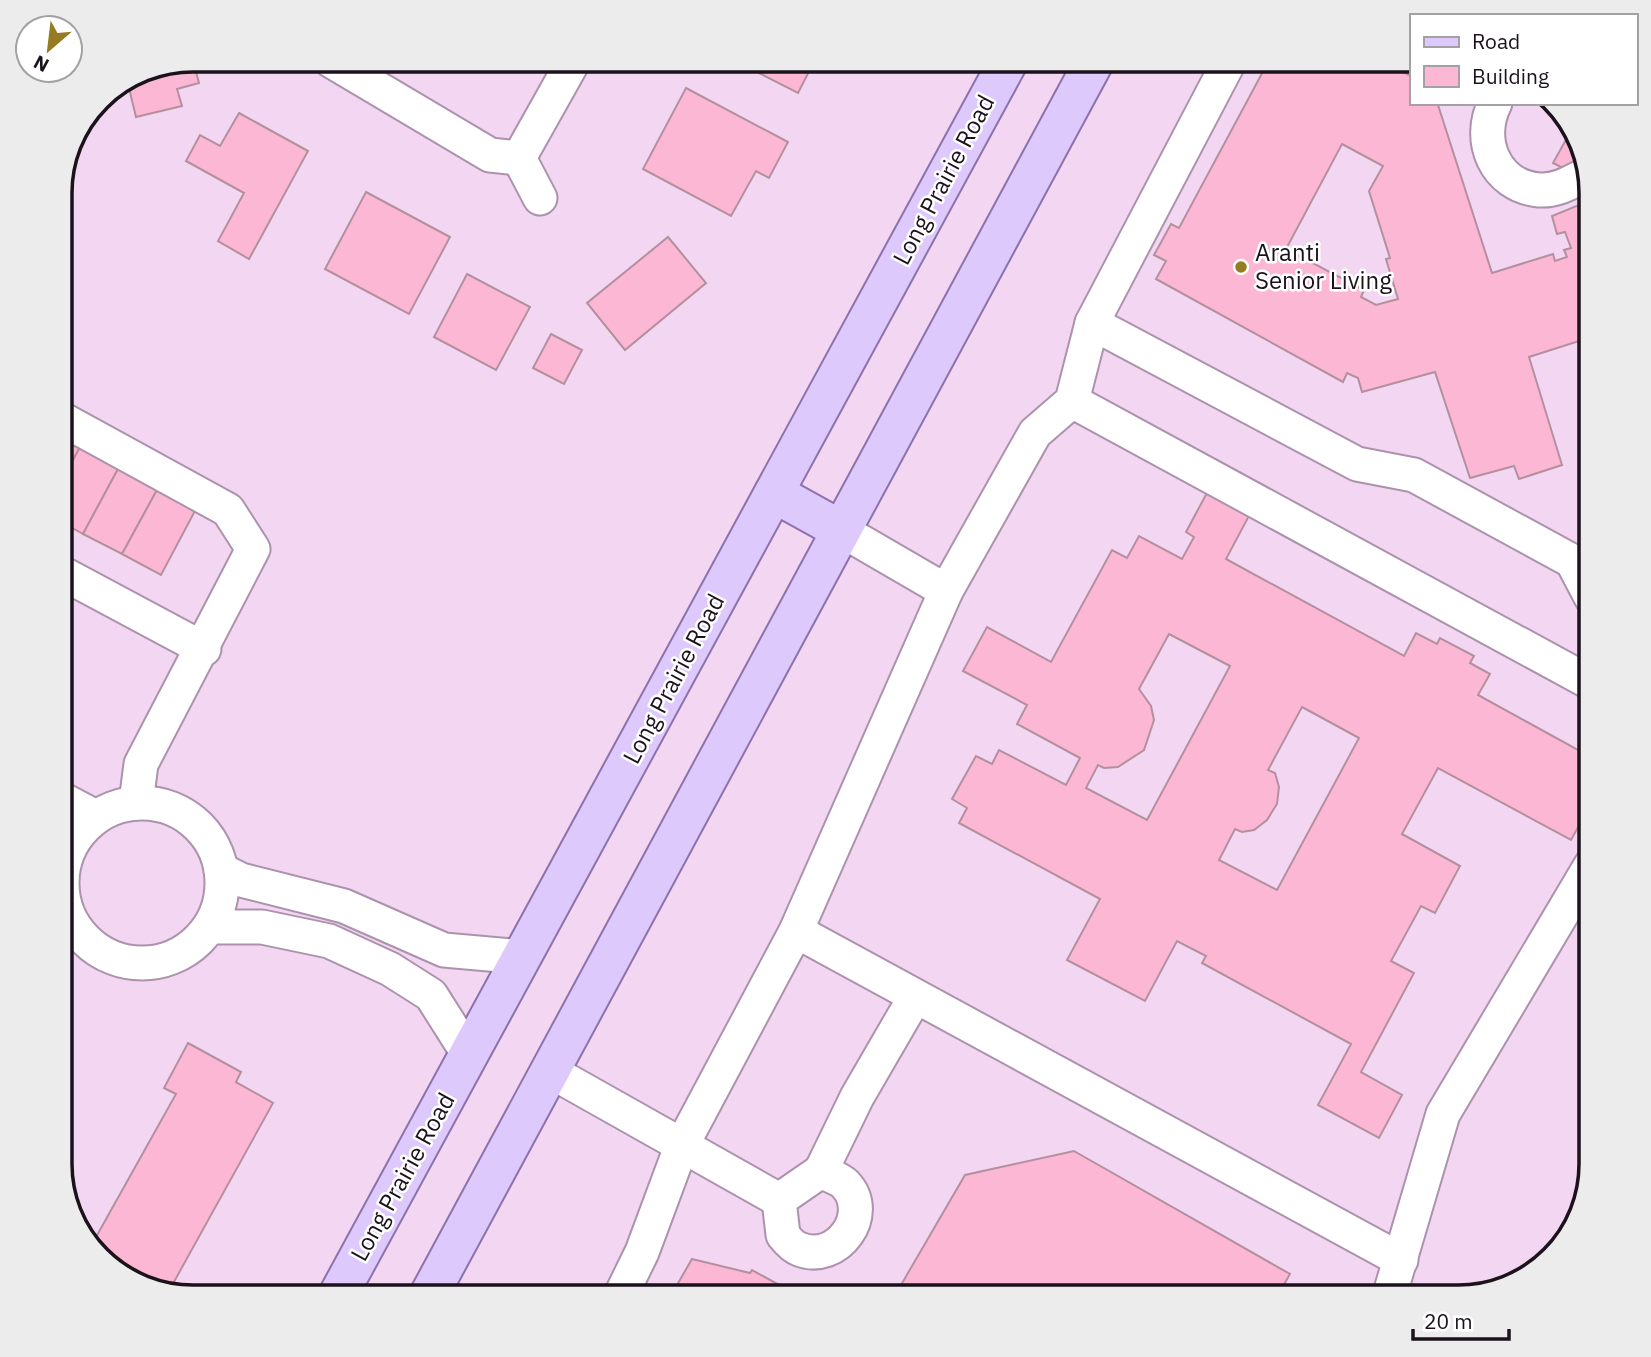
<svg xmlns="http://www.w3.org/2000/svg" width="1651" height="1357" font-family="'IBM Plex Sans',sans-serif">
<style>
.building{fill:#fbb7d4;stroke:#b4909f;stroke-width:2;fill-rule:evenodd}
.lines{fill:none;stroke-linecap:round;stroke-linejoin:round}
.minor-casing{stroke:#ac92ac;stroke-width:37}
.major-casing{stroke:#8c72ac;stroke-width:42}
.minor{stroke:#fff;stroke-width:33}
.major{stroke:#dec9fc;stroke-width:38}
.poi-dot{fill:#977b23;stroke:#fff;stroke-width:2.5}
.labels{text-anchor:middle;stroke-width:5;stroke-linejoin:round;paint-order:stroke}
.street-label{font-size:24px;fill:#1c121c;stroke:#fff}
.poi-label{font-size:24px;fill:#1c121c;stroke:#fff;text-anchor:start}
.rim{fill:none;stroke:#1c121c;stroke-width:3.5}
</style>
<rect width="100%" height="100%" fill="#f3d7f2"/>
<g class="building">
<polygon points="193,60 199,83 177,89 182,106 136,117 128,84"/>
<polygon points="733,60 815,60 798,93"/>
<path d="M1261 60H1381L1411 76V103L1438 105 1492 273 1553 254 1555 261 1567 257 1564 250 1571 248 1565 232 1557 234 1552 216 1591 200V222L1583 227 1591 242V383L1579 341 1529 357 1562 465 1519 479 1514 466 1470 478 1435 372 1362 392 1358 378 1347 373 1343 382 1156 279 1166 261 1154 255 1171 224 1179 228 1267 64ZM1342 144 1383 166 1369 191 1390 258 1386 259 1398 299 1376 305 1361 297 1364 290 1286 249Z"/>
<polygon points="686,88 788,142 769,178 756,171 731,216 643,169"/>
<polygon points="239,113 308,151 249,259 218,241 244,193 186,161 200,135 220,146"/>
<polygon points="1573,127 1578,134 1589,181 1553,163"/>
<polygon points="366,192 450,237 409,314 325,269"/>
<polygon points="668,237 706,283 625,350 587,303"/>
<polygon points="467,274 530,307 496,370 434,337"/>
<polygon points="551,334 582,350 564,384 533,368"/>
<polygon points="60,436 80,447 60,484"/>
<polygon points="80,447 119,467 83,534 60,521 60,484"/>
<polygon points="119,467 158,488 122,554 83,534"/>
<polygon points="158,488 196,509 161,575 122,554"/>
<path d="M1209 489 1251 512 1226 559 1404 656 1416 633 1437 644 1440 638 1474 656 1470 663 1490 674 1478 695 1591 757V825L1582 820 1571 840 1438 768 1402 834 1460 866 1435 913 1421 906 1391 961 1414 973 1361 1072 1402 1095 1379 1138 1318 1105 1351 1044 1202 963 1206 956 1177 941 1145 1001 1067 960 1100 899 959 823 967 808 952 799 976 756 992 764 999 750 1066 785 1080 758 1017 724 1027 705 963 671 987 627 1051 662 1112 550 1127 558 1139 536 1182 559 1194 537 1186 532ZM1169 634 1230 666 1147 820 1086 788 1098 765 1104 768 1118 767 1144 750 1154 720 1151 706 1139 689ZM1302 707 1359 738 1277 890 1219 860 1235 829 1242 832 1254 830 1267 820 1277 804 1279 787 1275 773 1268 770Z"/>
<polygon points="188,1043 241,1072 236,1082 273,1103 170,1289 105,1265 91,1246 176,1094 164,1088"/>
<polygon points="1074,1151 1290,1274 1277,1297 894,1297 965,1175"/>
<polygon points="692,1259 750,1273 752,1270 801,1297 670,1297"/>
</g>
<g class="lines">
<defs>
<g id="minor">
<polyline points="330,60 490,155 519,158"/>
<path d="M1495 103C1476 140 1495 186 1539 190 1555 191 1568 184 1581 177"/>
<polyline points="519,158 574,60"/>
<polyline points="519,158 540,198"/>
<polyline points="1092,323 1357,464 1414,475 1572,561 1591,597"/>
<polyline points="1072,401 1591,683"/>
<polyline points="60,418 228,510 253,549 141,764 136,803"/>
<polyline points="841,530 946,591"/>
<polyline points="60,572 204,649"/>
<polyline points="60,798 96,817"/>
<circle cx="142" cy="883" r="80"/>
<polyline points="221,870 241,880 344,906 444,950 523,957"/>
<polyline points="210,927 262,927 329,941 390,969 431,995 469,1055"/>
<polyline points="796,931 1401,1260"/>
<path d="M550 1071 779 1200 821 1171C828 1175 840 1179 845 1184 874 1214 837 1265 799 1249 793 1247 787 1240 783 1235L779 1200"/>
<polyline points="821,1171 857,1097 915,997"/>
<polyline points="620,1297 642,1252 681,1147 796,931 946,591 1035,433 1072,401 1092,323 1230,60"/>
<polyline points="1389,1297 1443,1114 1591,865"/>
</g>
<g id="major">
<polyline points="774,493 841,530"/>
<polyline points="337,1297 1009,60"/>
<polyline points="428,1297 1095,60"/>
</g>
</defs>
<use href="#minor" class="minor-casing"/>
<use href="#major" class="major-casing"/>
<use href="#minor" class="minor"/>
<use href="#major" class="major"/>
</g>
<circle class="poi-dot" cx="1241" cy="267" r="7"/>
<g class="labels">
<g class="street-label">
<text transform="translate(944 180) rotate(-62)" y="8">Long Prairie Road</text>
<text transform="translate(674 679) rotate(-62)" y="8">Long Prairie Road</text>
<text transform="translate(403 1177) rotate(-61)" y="8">Long Prairie Road</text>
</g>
<g class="poi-label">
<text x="1255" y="261">Aranti<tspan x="1255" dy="28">Senior Living</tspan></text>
</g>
</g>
<path d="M0 0H1651V1357H0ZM193 72H1458A121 121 0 0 1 1579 193V1164A121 121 0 0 1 1458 1285H193A121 121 0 0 1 72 1164V193A121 121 0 0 1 193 72Z" fill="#edeced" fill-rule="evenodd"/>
<path class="rim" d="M193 72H1458A121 121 0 0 1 1579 193V1164A121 121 0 0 1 1458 1285H193A121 121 0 0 1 72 1164V193A121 121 0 0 1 193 72Z"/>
<rect x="1410" y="14" width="228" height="91" fill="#ffffff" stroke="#a4a0a4" stroke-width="2"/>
<rect x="1424" y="37" width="35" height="10" fill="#dec9fc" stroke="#a4a0a4" stroke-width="2"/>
<text x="1472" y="49" font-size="21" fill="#1c121c">Road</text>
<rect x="1424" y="66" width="35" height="21" fill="#fbb7d4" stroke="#a4a0a4" stroke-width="2"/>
<text x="1472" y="84" font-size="21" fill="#1c121c">Building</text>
<g transform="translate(49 49) rotate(208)"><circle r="33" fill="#ffffff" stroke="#a4a0a4" stroke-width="2"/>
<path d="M0-5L12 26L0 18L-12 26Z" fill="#977b23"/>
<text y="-10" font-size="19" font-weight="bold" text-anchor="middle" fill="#1c121c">N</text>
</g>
<path d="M1413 1329v10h96v-10" fill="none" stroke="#1c121c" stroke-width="3.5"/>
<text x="1424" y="1329" font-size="21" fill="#1c121c" stroke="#ffffff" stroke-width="5" paint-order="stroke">20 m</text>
</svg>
